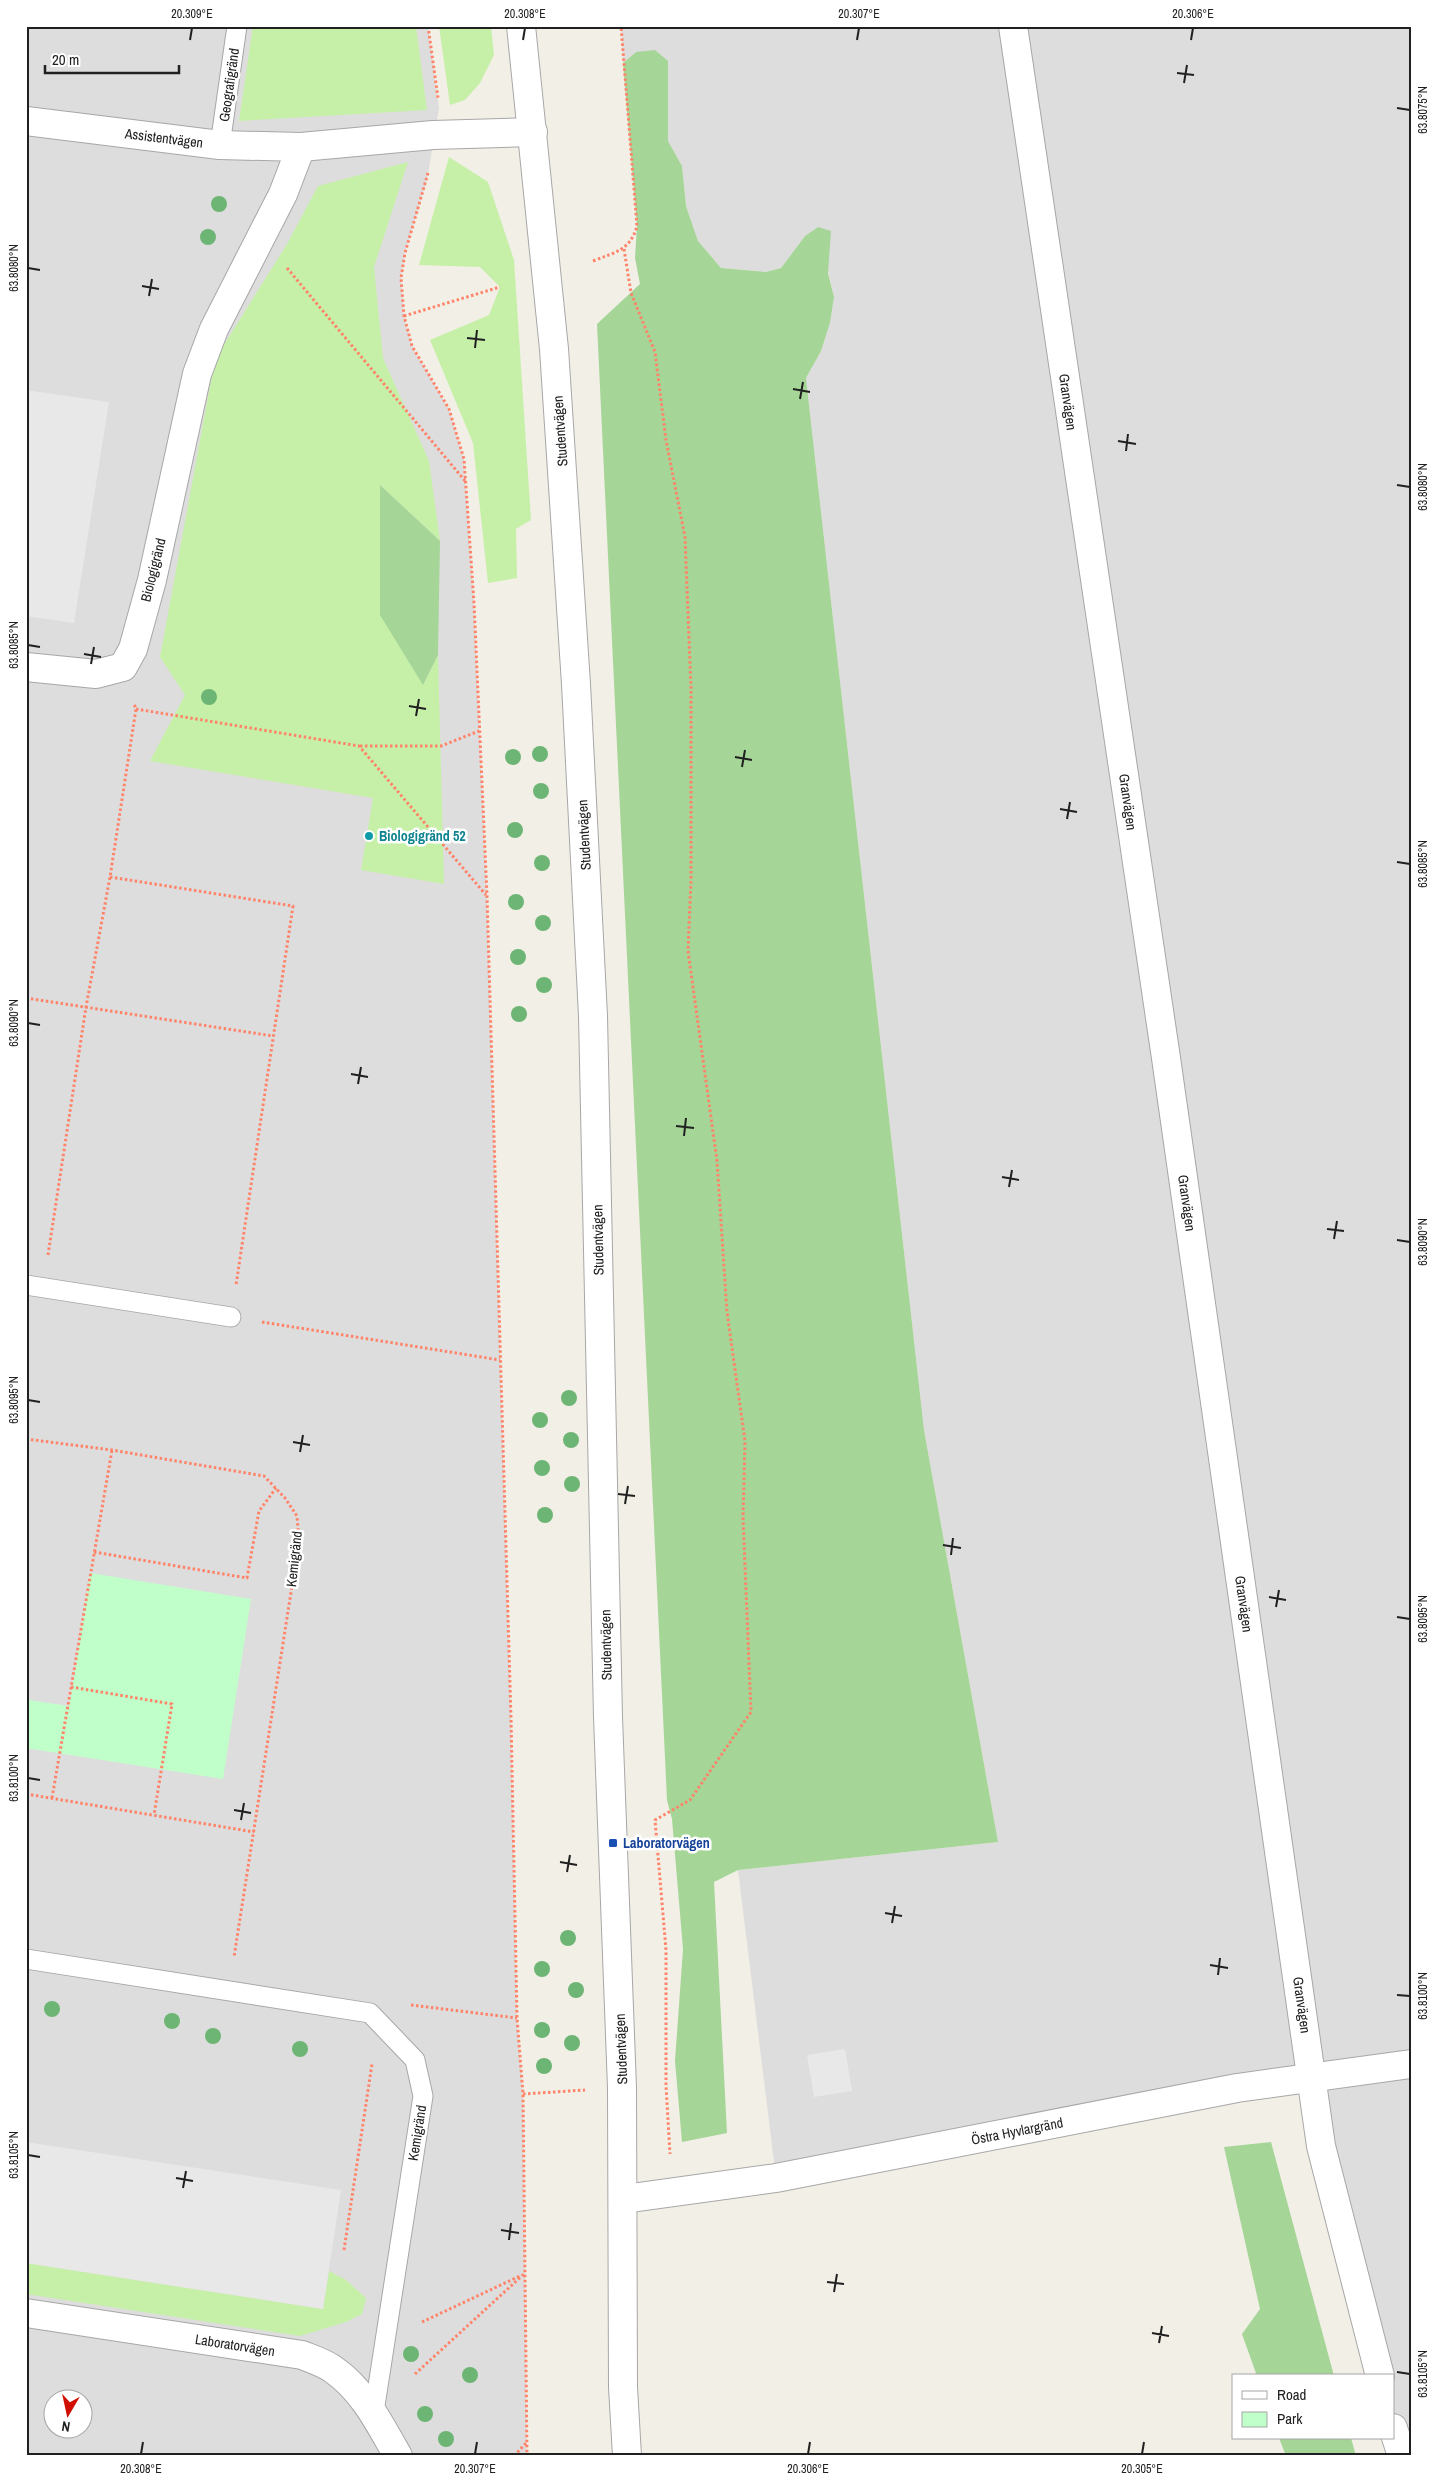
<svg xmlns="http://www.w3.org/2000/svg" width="1437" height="2482" font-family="'Archivo Narrow',sans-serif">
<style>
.residential{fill:#dedddd;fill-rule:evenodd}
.grass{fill:#c6f0a7}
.forest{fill:#a5d597}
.park{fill:#c0ffc9}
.parking{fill:#e8e8e8}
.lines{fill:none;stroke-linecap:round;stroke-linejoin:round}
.service-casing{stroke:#a7a7a7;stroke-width:21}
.minor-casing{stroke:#a7a7a7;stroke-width:30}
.tertiary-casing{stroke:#a7a7a7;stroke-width:30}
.path{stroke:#ff846a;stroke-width:3;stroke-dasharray:2.5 2.5;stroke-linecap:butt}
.service{stroke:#fff;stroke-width:19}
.minor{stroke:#fff;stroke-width:28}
.tertiary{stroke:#fff;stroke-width:28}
.tree{fill:#6db574}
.ticks{fill:none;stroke:#202020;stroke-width:2}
.culture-dot{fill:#0f9aa8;stroke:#fff;stroke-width:2}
.transit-dot{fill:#1a4fb4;stroke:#fff;stroke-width:2}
.labels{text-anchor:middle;stroke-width:5;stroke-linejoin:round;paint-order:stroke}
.street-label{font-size:14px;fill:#202020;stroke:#fff}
.culture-label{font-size:14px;font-weight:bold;fill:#0d838f;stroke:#fff;text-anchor:start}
.transit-label{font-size:14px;font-weight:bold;fill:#164399;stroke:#fff;text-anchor:start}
.neatline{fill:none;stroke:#202020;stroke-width:2}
.ticks-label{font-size:12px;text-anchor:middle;fill:#202020}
</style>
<rect width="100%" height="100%" fill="#f2efe6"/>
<g class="residential">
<path d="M26 26H428L439 108 427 180 405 253 401 278 404 316 412 346 449 409 464 459 474 603 487 896 511 1719 517 2018 523 2094 527 2456H26ZM52 2400H82V2430H52Z"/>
<polygon points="621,26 1411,26 1411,2456 1393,2428 1393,2376 1311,2077 776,2178 738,1870 998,1842 924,1430 806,378 821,351 830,323 834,297 818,227 805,236 781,268 766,272 721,268 698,241 686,206 682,166 668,141 668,61 636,52 623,63"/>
</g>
<g class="grass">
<polygon points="253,26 416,26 427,110 239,121"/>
<polygon points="439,26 491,26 494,55 480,83 465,100 450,105"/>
<polygon points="449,157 488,182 514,260 531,520 516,529 517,578 488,583 473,443 430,340 489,315 500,287 480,267 419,265"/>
<polygon points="408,162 374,267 383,358 429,461 440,541 380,485 423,685 438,655 444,884 361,870 373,798 150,761 185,695 160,657 215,359 287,244 318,186"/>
<polygon points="26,2263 323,2309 329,2271 346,2280 366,2298 362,2314 346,2322 300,2336 26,2294"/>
</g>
<g class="forest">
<polygon points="655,50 668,61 668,141 682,166 686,206 698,241 721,268 766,272 781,268 805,236 818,227 831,231 828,273 834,297 830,323 821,351 806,378 924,1430 998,1842 738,1870 714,1882 727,2133 682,2142 675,2061 683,1949 672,1819 667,1800 597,324 640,284 635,258 637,226 623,63 636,52"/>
<polygon points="380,485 440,541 438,655 423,685 380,615"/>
<polygon points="1271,2142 1334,2376 1257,2376 1242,2334 1260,2309 1224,2147"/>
<polygon points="1279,2438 1351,2438 1356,2456 1286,2456"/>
</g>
<polygon class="park" points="90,1573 251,1599 223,1779 26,1748 28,1700 69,1706"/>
<g class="parking">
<polygon points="26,390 109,402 74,623 26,616"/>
<polygon points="845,2049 852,2091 814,2097 807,2055"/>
<polygon points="26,2142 341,2190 323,2309 26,2263"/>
</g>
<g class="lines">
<defs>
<g id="service">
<polyline points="220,145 237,26"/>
<polyline points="26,1285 231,1317"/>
<polyline points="26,1959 370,2013 415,2060 423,2096 374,2412"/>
</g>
<g id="minor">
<polyline points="1013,26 1166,1058 1321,2146 1380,2376"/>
<polyline points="26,121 220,145 301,147 433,135 533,132"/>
<polyline points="26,667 96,674 123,667 133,649 152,580 197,374 214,329 283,194 301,147"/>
<polyline points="624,2199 776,2178 1237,2088 1411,2064"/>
<path d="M26 2313 302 2355C312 2359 325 2363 334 2370 364 2391 380 2425 398 2456"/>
<polyline points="1393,2428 1402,2456"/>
</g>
<polyline id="tertiary" points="521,26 554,349 576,684 593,1016 608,1717 622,2088 623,2387 627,2456"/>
</defs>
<use href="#service" class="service-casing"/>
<use href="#minor" class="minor-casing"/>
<use href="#tertiary" class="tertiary-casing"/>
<g class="path">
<polyline points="428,26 438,98"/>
<polyline points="428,173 405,253 401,278 404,316 412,346 449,409 464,459 474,603 487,896 511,1719 517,2018 523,2094 527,2456"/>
<polyline points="624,249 631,293 655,352 666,440 685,537 691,689 691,880 688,951 717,1161 727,1312 745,1441 743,1517 751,1712 690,1800 655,1820 666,1950 666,2086 670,2154"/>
<path d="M593 261C615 252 630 251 637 226L621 26"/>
<polyline points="287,268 466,482"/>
<polyline points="404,316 500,287"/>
<polyline points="136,709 359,746 486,895"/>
<polyline points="360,746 441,746 479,731"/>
<polyline points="110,877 293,906 236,1285"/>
<polyline points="26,998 273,1036"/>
<polyline points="48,1255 86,1007 110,877 136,709 134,704"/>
<polyline points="262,1322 500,1360"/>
<polyline points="26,1439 112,1450 264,1476 285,1498 297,1516 299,1541 234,1957"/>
<polyline points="94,1552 247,1578 259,1511 276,1488"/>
<polyline points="71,1687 172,1704 154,1815"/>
<polyline points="26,1794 254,1832"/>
<polyline points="52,1798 112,1450"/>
<polyline points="411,2005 517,2018"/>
<polyline points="523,2094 585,2090"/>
<polyline points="344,2250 372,2064"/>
<polyline points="422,2322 520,2276"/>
<polyline points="415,2374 524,2274"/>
<polyline points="514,2456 527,2442"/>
</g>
<use href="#service" class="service"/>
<use href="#minor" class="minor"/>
<use href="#tertiary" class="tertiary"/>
</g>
<g class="tree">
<circle cx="219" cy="204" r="8"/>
<circle cx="208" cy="237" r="8"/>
<circle cx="209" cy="697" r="8"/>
<circle cx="540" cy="754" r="8"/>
<circle cx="513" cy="757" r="8"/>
<circle cx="541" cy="791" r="8"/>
<circle cx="515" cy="830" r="8"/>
<circle cx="542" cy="863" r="8"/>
<circle cx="516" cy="902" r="8"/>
<circle cx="543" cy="923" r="8"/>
<circle cx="518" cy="957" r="8"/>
<circle cx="544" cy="985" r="8"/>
<circle cx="519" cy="1014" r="8"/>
<circle cx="569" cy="1398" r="8"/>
<circle cx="540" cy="1420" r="8"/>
<circle cx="571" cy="1440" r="8"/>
<circle cx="542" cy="1468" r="8"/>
<circle cx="572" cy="1484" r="8"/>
<circle cx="545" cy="1515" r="8"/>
<circle cx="568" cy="1938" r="8"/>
<circle cx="542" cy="1969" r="8"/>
<circle cx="576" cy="1990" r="8"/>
<circle cx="52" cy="2009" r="8"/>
<circle cx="172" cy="2021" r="8"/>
<circle cx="542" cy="2030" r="8"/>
<circle cx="213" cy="2036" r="8"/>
<circle cx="572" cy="2043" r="8"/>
<circle cx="300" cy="2049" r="8"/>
<circle cx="544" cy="2066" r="8"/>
<circle cx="411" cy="2354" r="8"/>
<circle cx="470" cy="2375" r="8"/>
<circle cx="425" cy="2414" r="8"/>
<circle cx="446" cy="2439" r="8"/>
</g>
<path class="ticks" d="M190 40 192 28M523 40 525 28M857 40 859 28M1191 40 1193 28M1177 73 1194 75M1184 83 1187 65M1397 108 1410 110M28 268 40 270M142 286 159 289M149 296 152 279M467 338 485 340M475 348 477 330M793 389 810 392M800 399 803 382M1118 441 1136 444M1126 451 1128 434M1397 485 1410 487M28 645 40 647M84 654 101 657M91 664 94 647M409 706 426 709M416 716 419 699M735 757 752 760M742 767 745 750M1060 809 1077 812M1067 819 1070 802M1397 862 1410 864M28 1023 40 1025M351 1074 368 1077M358 1084 361 1067M676 1126 694 1128M684 1136 686 1118M1002 1177 1019 1180M1009 1187 1012 1170M1327 1229 1344 1231M1334 1239 1337 1221M1397 1240 1410 1242M28 1400 40 1402M293 1442 310 1445M300 1452 303 1435M618 1494 635 1496M625 1504 628 1486M943 1545 961 1548M951 1555 953 1538M1269 1597 1286 1600M1276 1607 1279 1590M1397 1617 1410 1619M28 1778 40 1780M234 1810 251 1813M241 1820 244 1803M560 1862 577 1865M567 1872 570 1855M885 1913 902 1916M892 1923 895 1906M1210 1965 1228 1968M1218 1975 1220 1958M1397 1995 1410 1996M28 2155 40 2157M176 2178 193 2181M183 2188 186 2171M501 2230 519 2233M509 2240 511 2223M827 2282 844 2284M834 2292 837 2274M1152 2333 1169 2336M1159 2343 1162 2326M1397 2372 1410 2374M141 2454 143 2442M475 2454 477 2442M808 2454 810 2442M1142 2454 1144 2442"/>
<circle class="culture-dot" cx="369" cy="836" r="5"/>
<rect class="transit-dot" x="608" y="1838" width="10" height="10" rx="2.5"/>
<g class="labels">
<g class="street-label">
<text transform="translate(229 85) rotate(-82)" y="5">Geografigränd</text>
<text transform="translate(164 138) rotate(7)" y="5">Assistentvägen</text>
<text transform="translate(1068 402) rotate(82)" y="5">Granvägen</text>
<text transform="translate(560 431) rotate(-94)" y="5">Studentvägen</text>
<text transform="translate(153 570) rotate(-76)" y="5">Biologigränd</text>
<text transform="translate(1128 802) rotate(82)" y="5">Granvägen</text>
<text transform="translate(584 835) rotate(-93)" y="5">Studentvägen</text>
<text transform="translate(1187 1203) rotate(82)" y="5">Granvägen</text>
<text transform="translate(598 1240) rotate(-91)" y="5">Studentvägen</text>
<text transform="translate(294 1559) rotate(-84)" y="5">Kemigränd</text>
<text transform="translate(1244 1604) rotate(82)" y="5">Granvägen</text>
<text transform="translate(606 1645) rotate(-91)" y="5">Studentvägen</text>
<text transform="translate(1302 2005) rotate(82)" y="5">Granvägen</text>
<text transform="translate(621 2049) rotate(-92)" y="5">Studentvägen</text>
<text transform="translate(1017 2131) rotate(-11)" y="5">Östra Hyvlargränd</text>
<text transform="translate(417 2133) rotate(-81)" y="5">Kemigränd</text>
<text transform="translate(235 2345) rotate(9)" y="5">Laboratorvägen</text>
</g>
<g class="culture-label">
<text x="379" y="841">Biologigränd 52</text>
</g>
<g class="transit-label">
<text x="623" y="1848">Laboratorvägen</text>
</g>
</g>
<rect width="1437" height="2482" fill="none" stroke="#ffffff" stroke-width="55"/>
<rect x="1232" y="2374" width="162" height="65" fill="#ffffff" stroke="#a6a6a6"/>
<rect x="1242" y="2391" width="25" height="8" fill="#ffffff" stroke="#a6a6a6"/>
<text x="1277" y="2400" font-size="15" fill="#202020">Road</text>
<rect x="1242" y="2412" width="25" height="15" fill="#c0ffc9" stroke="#a6a6a6"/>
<text x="1277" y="2424" font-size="15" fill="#202020">Park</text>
<g transform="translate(68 2414) rotate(189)"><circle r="24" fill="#ffffff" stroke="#a6a6a6"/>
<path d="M0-4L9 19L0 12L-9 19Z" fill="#d10f00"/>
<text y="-8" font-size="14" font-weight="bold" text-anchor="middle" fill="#202020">N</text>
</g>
<path d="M45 65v8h134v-8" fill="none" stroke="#202020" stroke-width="2.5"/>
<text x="52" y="65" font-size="15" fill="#202020" stroke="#ffffff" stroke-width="4" paint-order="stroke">20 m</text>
<rect x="28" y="28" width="1382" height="2426" class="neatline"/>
<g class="ticks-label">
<text x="192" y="18">20.309°E</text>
<text x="525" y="18">20.308°E</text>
<text x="859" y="18">20.307°E</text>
<text x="1193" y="18">20.306°E</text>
<text transform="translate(1423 110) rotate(-90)" y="4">63.8075°N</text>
<text transform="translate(14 268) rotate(-90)" y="4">63.8080°N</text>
<text transform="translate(1423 487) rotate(-90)" y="4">63.8080°N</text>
<text transform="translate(14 645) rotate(-90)" y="4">63.8085°N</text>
<text transform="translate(1423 864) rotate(-90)" y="4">63.8085°N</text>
<text transform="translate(14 1023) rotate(-90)" y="4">63.8090°N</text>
<text transform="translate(1423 1242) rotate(-90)" y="4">63.8090°N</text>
<text transform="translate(14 1400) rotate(-90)" y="4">63.8095°N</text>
<text transform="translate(1423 1619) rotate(-90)" y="4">63.8095°N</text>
<text transform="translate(14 1778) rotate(-90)" y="4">63.8100°N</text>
<text transform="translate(1423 1996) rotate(-90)" y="4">63.8100°N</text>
<text transform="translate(14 2155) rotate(-90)" y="4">63.8105°N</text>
<text transform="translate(1423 2374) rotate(-90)" y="4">63.8105°N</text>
<text x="141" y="2473">20.308°E</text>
<text x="475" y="2473">20.307°E</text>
<text x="808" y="2473">20.306°E</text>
<text x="1142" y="2473">20.305°E</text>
</g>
</svg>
